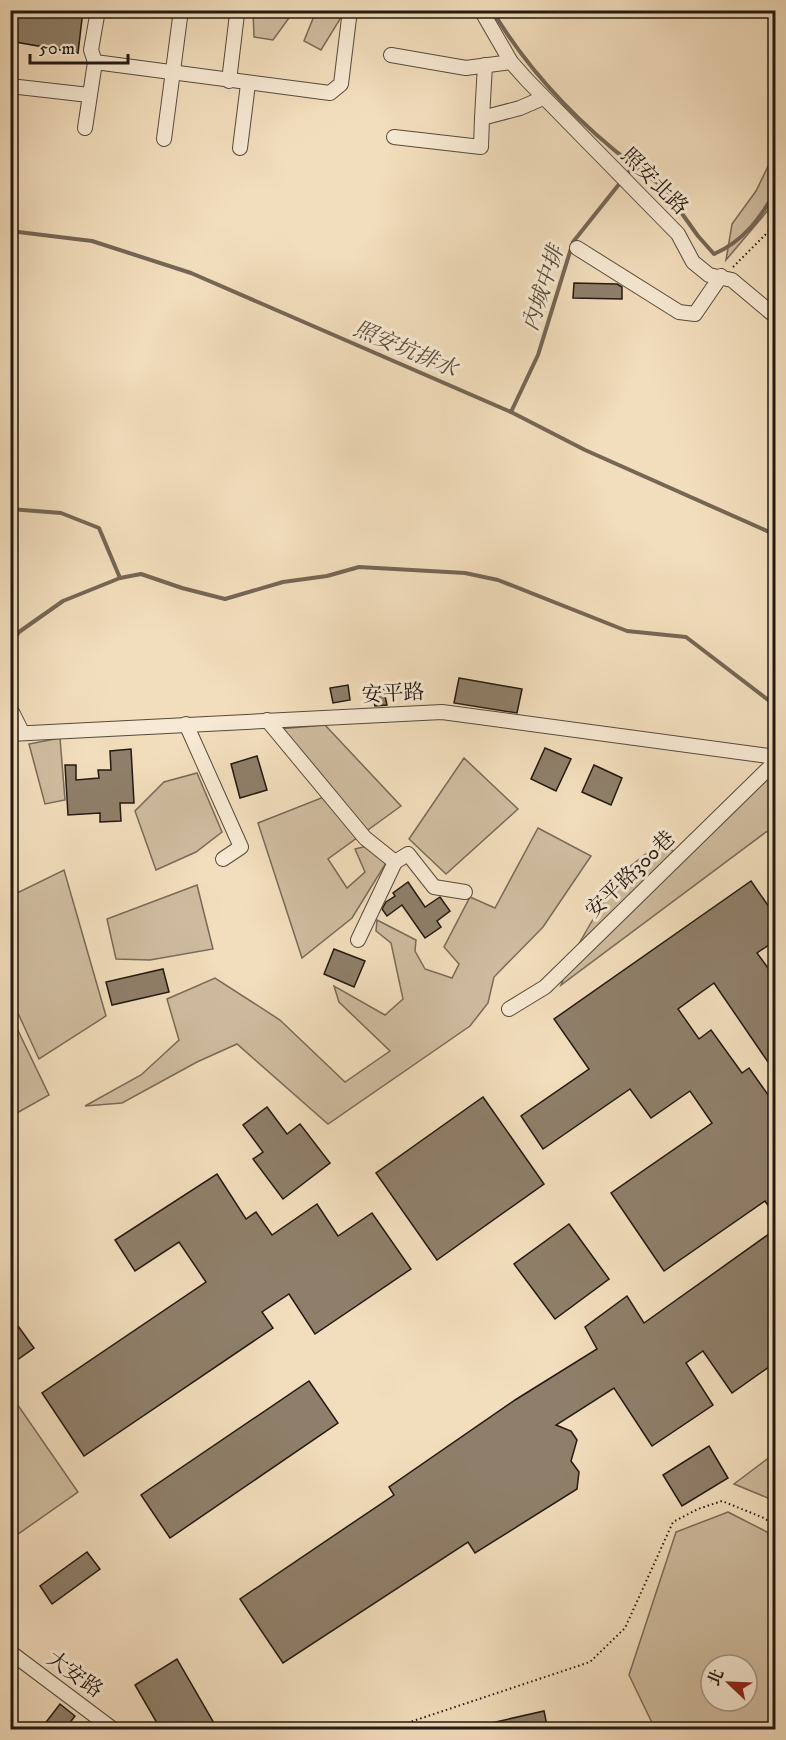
<svg xmlns="http://www.w3.org/2000/svg" width="786" height="1740" font-family="'IM FELL DW Pica','Noto Serif TC',serif">
<style>
.green{fill:#cfbc9f;stroke:#796a58;stroke-width:1.5;fill-rule:evenodd}
.lines{fill:none;stroke-linecap:round;stroke-linejoin:round}
.stream{stroke:#756655;stroke-width:4}
.building{fill:#8f7f6a;stroke:#231911;stroke-width:1.5}
.minor-casing{stroke:#574a3c;stroke-width:16}
.path{stroke:#231911;stroke-width:2;stroke-dasharray:1.5 3;stroke-linecap:butt}
.minor{stroke:#f7e9d3;stroke-width:14}
.labels{text-anchor:middle;stroke-width:6;stroke-linejoin:round;paint-order:stroke}
.street-label{font-size:21px;fill:#231911;stroke:#f7e9d3}
.water-label{font-size:22px;font-style:italic;fill:#5a4d3e;stroke:#f7e9d3}
</style>
<rect width="100%" height="100%" fill="#f2ddbc"/>
<filter id="stains"><feTurbulence type="fractalNoise" baseFrequency=".00333" numOctaves="4"/><feColorMatrix values="0 0 0 0 .2 0 0 0 0 .09 0 0 0 0 .02 0 0 0 .5 -.17"/></filter>
<radialGradient id="worn" r=".72"><stop offset=".6" stop-color="#630" stop-opacity="0"/><stop offset="1" stop-color="#630" stop-opacity=".3"/></radialGradient>
<g class="green">
<polygon points="253,11 299,11 294,11 273,40 254,37"/>
<polygon points="316,11 345,11 321,50 304,41"/>
<polygon points="775,152 775,202 726,260 732,224 756,191"/>
<polygon points="325,725 401,806 328,859 347,888 365,872 355,849 367,846 386,863 352,918 302,958 258,823 324,797 278,729"/>
<polygon points="60,738 65,800 45,804 29,744"/>
<polygon points="464,758 518,809 446,874 409,839"/>
<polygon points="775,766 775,830 766,832 561,985 573,954 618,876 661,842 677,854"/>
<polygon points="197,773 222,832 196,852 156,870 135,811 164,782"/>
<polygon points="538,828 591,856 543,927 494,977 488,1003 470,1026 328,1124 237,1044 197,1062 122,1103 85,1106 141,1075 179,1040 167,999 215,978 280,1020 345,1082 390,1051 339,1002 334,986 385,1015 403,999 391,943 376,931 377,920 416,940 415,951 425,969 452,978 459,964 444,947 470,897 495,908"/>
<polygon points="64,870 106,1016 39,1059 11,998 11,896"/>
<polygon points="197,885 213,949 150,960 116,959 107,919"/>
<polygon points="11,1016 49,1095 15,1114 11,1111"/>
<polygon points="15,1401 78,1492 11,1539 10,1404"/>
<polygon points="775,1453 775,1508 768,1498 734,1484"/>
<path d="M728 1512 767 1532 775 1552V1729H655L629 1675 676 1532ZM711 1665H747V1701H711Z"/>
</g>
<g class="lines">
<g class="stream">
<path d="M492 10C529 72 577 122 633 165"/>
<path d="M629 172 633 165 663 187 698 236 714 254C744 241 760 218 776 191"/>
<polyline points="10,231 92,241 191,273 511,412 585,450 776,535"/>
<polyline points="511,412 538,355 573,242 620,183"/>
<polyline points="10,509 61,513 99,528 120,578"/>
<polyline points="10,644 19,632 63,601 120,578 141,574 182,588 225,599 283,582 327,576 359,567 465,573 498,580 627,631 686,637 776,706"/>
</g>
</g>
<g class="building">
<polygon points="10,10 83,10 78,53 10,41"/>
<polygon points="574,283 617,284 622,287 622,299 573,298"/>
<polygon points="459,678 522,689 517,713 454,703"/>
<polygon points="348,685 350,700 333,703 330,688"/>
<polygon points="383,687 387,705 375,706 371,690"/>
<polygon points="545,748 571,759 556,791 531,779"/>
<polygon points="131,749 134,803 120,803 121,821 100,822 100,813 68,815 65,765 76,765 76,780 99,778 98,770 111,770 110,751"/>
<polygon points="257,756 267,790 240,798 231,764"/>
<polygon points="594,765 622,778 611,805 582,792"/>
<polygon points="751,881 776,917 776,940 757,953 776,979 776,1056 768,1062 714,983 678,1009 699,1039 711,1030 742,1073 749,1068 776,1106 776,1217 765,1201 664,1271 611,1193 712,1123 690,1091 651,1118 630,1089 543,1149 521,1116 589,1069 554,1019"/>
<polygon points="408,882 425,907 440,897 450,911 437,921 441,927 425,938 402,905 387,916 382,909 386,902 395,896 393,893"/>
<polygon points="334,949 365,961 354,987 324,974"/>
<polygon points="163,969 169,992 112,1005 106,982"/>
<polygon points="483,1097 544,1184 437,1260 376,1173"/>
<polygon points="267,1107 287,1134 300,1124 330,1163 283,1199 253,1159 263,1152 243,1125"/>
<polygon points="217,1174 246,1219 256,1212 272,1235 317,1204 338,1236 372,1213 411,1269 315,1334 289,1294 262,1312 273,1328 84,1456 42,1393 206,1282 179,1242 135,1271 115,1240"/>
<polygon points="569,1224 609,1279 555,1319 514,1264"/>
<polygon points="776,1229 776,1362 732,1393 703,1351 686,1363 713,1405 652,1446 614,1388 556,1425 571,1431 577,1440 571,1461 579,1472 577,1489 475,1553 468,1542 283,1663 240,1599 394,1495 389,1487 515,1400 597,1349 585,1327 627,1296 644,1323"/>
<polygon points="10,1315 34,1348 10,1365"/>
<polygon points="309,1381 338,1423 170,1538 141,1495"/>
<polygon points="709,1446 728,1478 682,1506 663,1475"/>
<polygon points="87,1552 100,1569 52,1604 40,1586"/>
<polygon points="177,1659 218,1730 161,1730 135,1685"/>
<polygon points="60,1704 75,1716 64,1730 40,1730"/>
<polygon points="544,1711 548,1730 482,1730 482,1725"/>
</g>
<g class="lines">
<defs>
<g id="minor">
<polyline points="98,10 91,50 95,62 330,93 341,84 350,10"/>
<polyline points="481,10 511,62 527,80 678,234 693,262 709,275 732,280 776,317"/>
<polyline points="391,55 466,68 511,62"/>
<polyline points="485,65 482,118 520,108 543,98"/>
<polyline points="229,81 237,14"/>
<polyline points="10,86 89,95"/>
<polyline points="85,128 95,62"/>
<polyline points="394,137 481,147 482,118"/>
<polyline points="164,139 181,10"/>
<polyline points="240,148 248,84"/>
<polyline points="577,248 679,312 695,314 721,276"/>
<polyline points="10,708 22,732"/>
<polyline points="267,720 365,838 395,862 358,940"/>
<polyline points="186,724 241,847 223,859"/>
<polyline points="10,734 442,712 776,757"/>
<polyline points="395,862 408,854 434,887 465,892"/>
<polyline points="509,1009 545,987 776,761"/>
<polyline points="10,1652 114,1730"/>
</g>
</defs>
<use href="#minor" class="minor-casing"/>
<g class="path">
<polyline points="733,267 776,224"/>
<polyline points="386,1730 590,1662 625,1628 673,1522 698,1509 722,1501 764,1518 776,1526"/>
</g>
<use href="#minor" class="minor"/>
</g>
<g class="labels">
<g class="street-label">
<text transform="translate(655 181) rotate(45)" y="7">照安北路</text>
<text transform="translate(393 693) rotate(-3)" y="7">安平路</text>
<text transform="translate(630 874) rotate(-44)" y="7">安平路300巷</text>
<text transform="translate(75 1674) rotate(36)" y="7">大安路</text>
</g>
<g class="water-label">
<text transform="translate(542 288) rotate(-72)" y="8">內城中排</text>
<text transform="translate(406 348) rotate(23)" y="8">照安坑排水</text>
</g>
</g>
<rect width="786" height="1740" fill="none" stroke="#f2ddbc" stroke-width="36"/>
<rect x="12" y="12" width="762" height="1716" fill="none" stroke="#231911" stroke-width="3"/>
<rect x="18" y="18" width="750" height="1704" fill="none" stroke="#231911" stroke-width="1.5"/>
<g transform="translate(729 1683) rotate(293)"><circle r="28" fill="#f7e9d3" stroke="#a29685" stroke-width="1.5"/>
<path d="M0-4.5L10 22L0 15L-10 22Z" fill="#8f2418"/>
<text y="-9" font-size="16" font-weight="bold" text-anchor="middle" fill="#231911">北</text>
</g>
<path d="M30 54v9h98v-9" fill="none" stroke="#231911" stroke-width="3"/>
<text x="39" y="54" font-size="18" fill="#231911" stroke="#f7e9d3" stroke-width="4.5" paint-order="stroke">50 m</text>
<rect width="100%" height="100%" filter="url(#stains)"/>
<rect width="100%" height="100%" fill="url(#worn)"/>
</svg>
